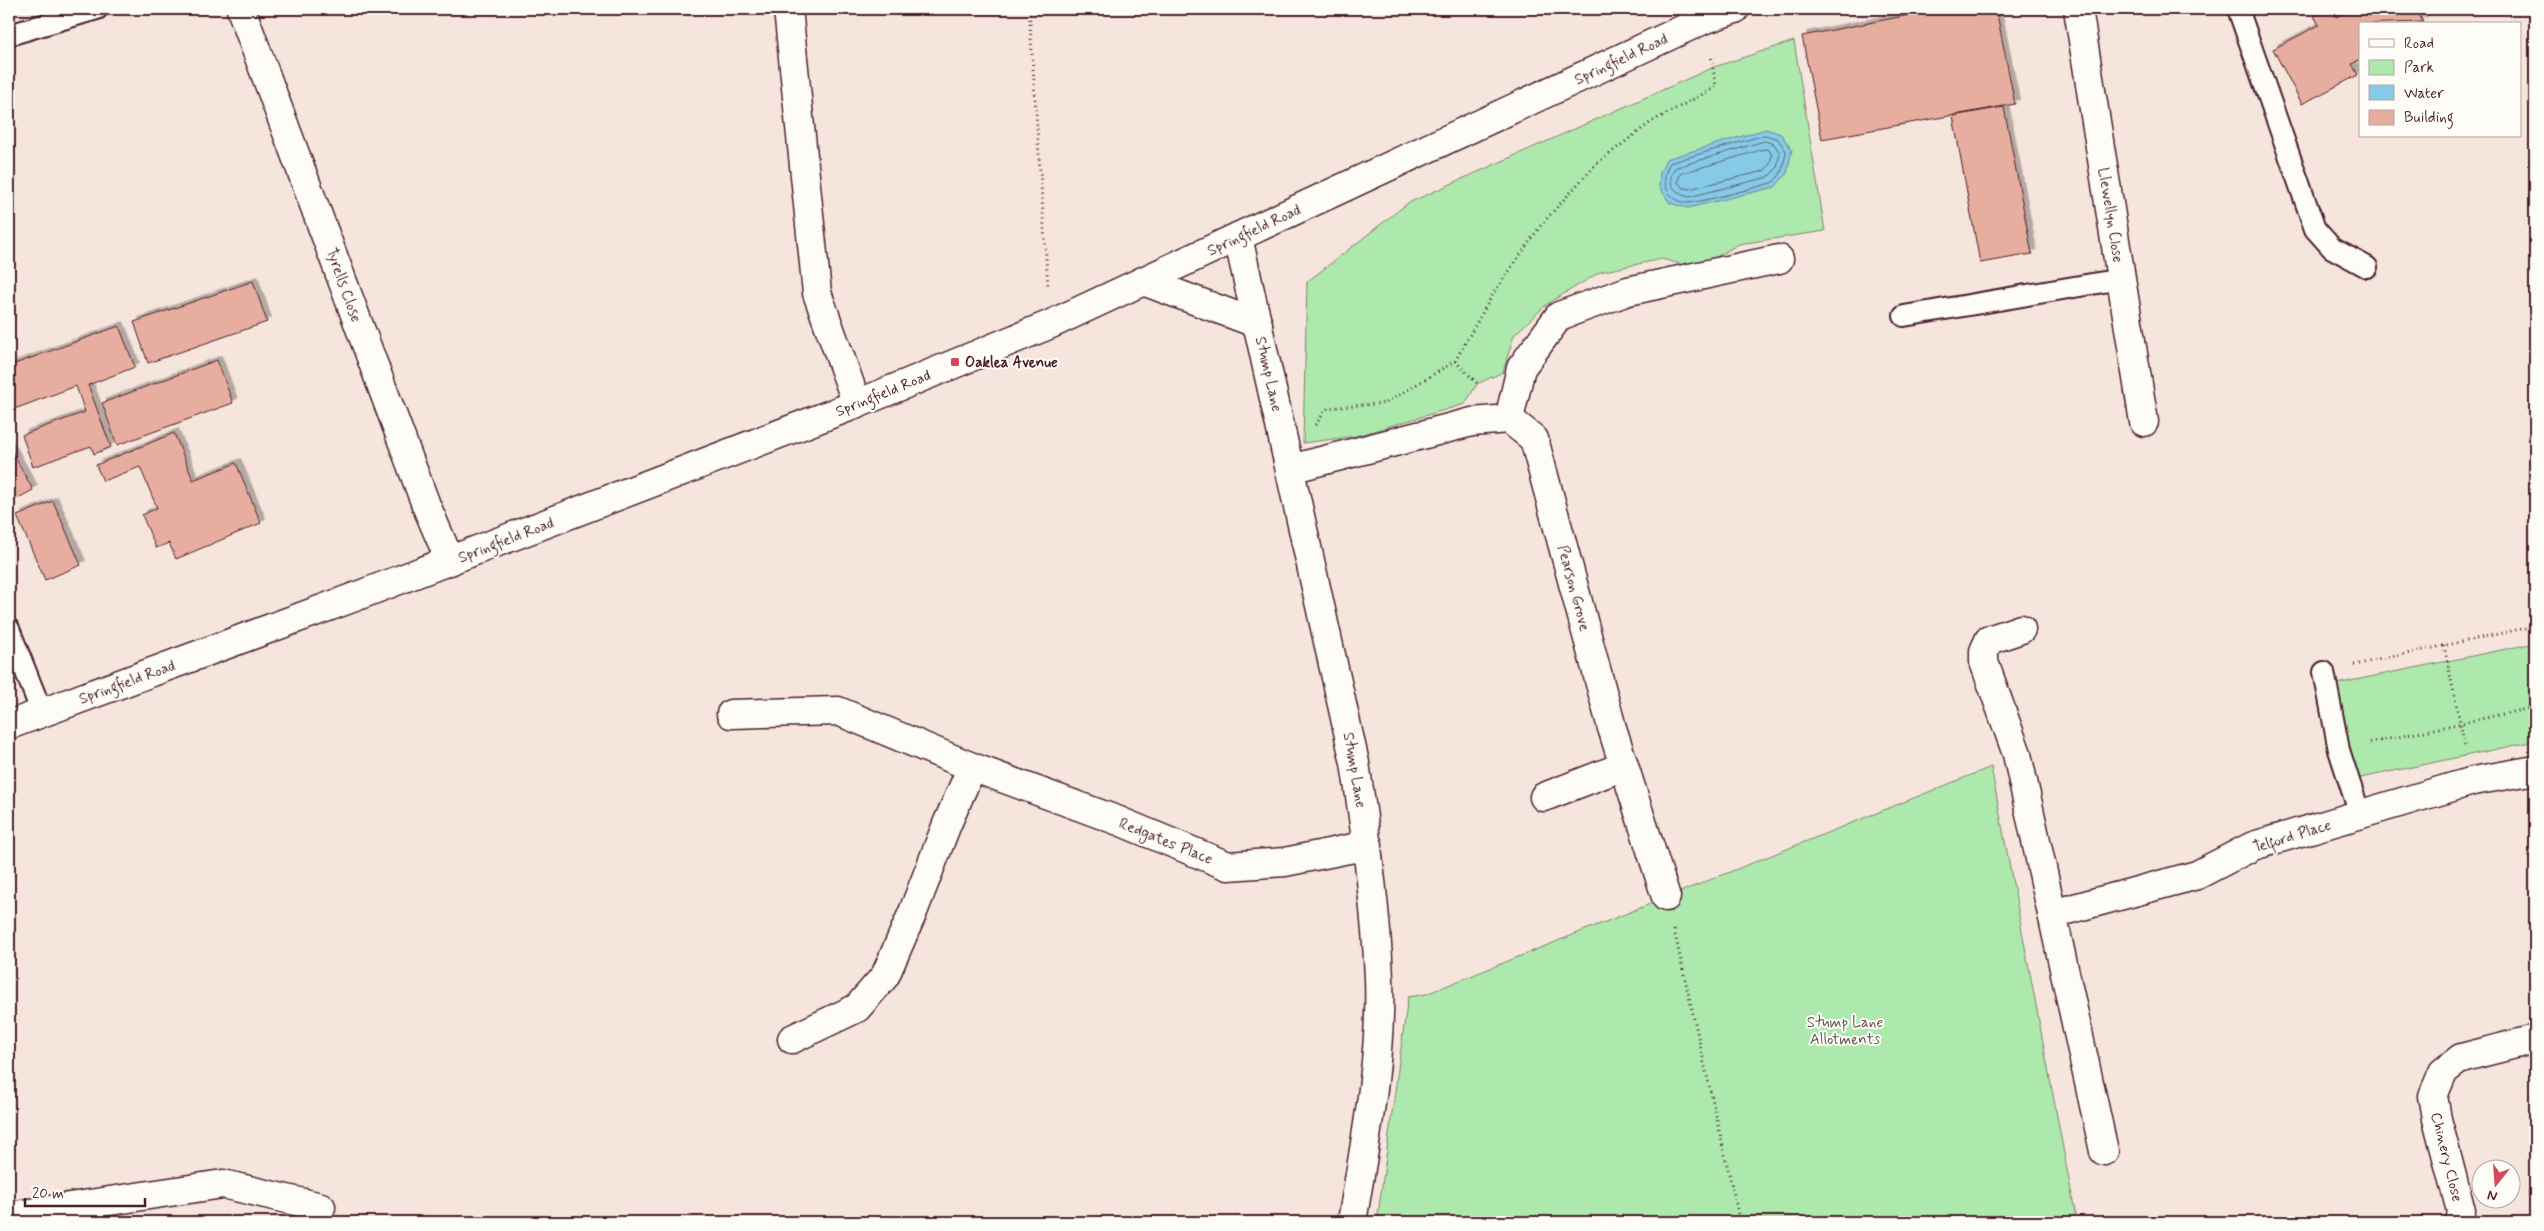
<svg xmlns="http://www.w3.org/2000/svg" width="2544" height="1231" font-family="Mynerve,sans-serif">
<style>
.green{fill:#ade8ac;stroke:#7c846c}
.water{fill:#85cae6;stroke:#6d869b}
.lines{fill:none;stroke-linecap:round;stroke-linejoin:round}
.shore{stroke:#626376;stroke-width:1}
.building{fill:#e7aea0;stroke:#4a1f2b;filter:url(#shadow)}
.service-casing{stroke:#4a1f2b;stroke-width:24}
.minor-casing{stroke:#4a1f2b;stroke-width:31}
.secondary-casing{stroke:#4a1f2b;stroke-width:31}
.path{stroke:#4a1f2b;stroke-width:3;stroke-dasharray:1 4;stroke-linecap:butt}
.service{stroke:#fdfcf7;stroke-width:20}
.minor{stroke:#fdfcf7;stroke-width:28}
.secondary{stroke:#fdfcf7;stroke-width:28}
.poi-dot{fill:#d1495b;stroke:#fdfcf7;stroke-width:2}
.labels{text-anchor:middle;stroke-width:4;stroke-linejoin:round;paint-order:stroke}
.street-label{font-size:15px;fill:#4a1f2b;stroke:#fdfcf7}
.poi-label{font-size:15px;font-weight:bold;fill:#4a1f2b;stroke:#fdfcf7;text-anchor:start}
.park-label{font-size:15px;fill:#63514b;stroke:#fdfcf7}
</style>
<defs>
<filter id="shadow"><feDropShadow dx="4.5" dy="-4.5" stdDeviation="0" flood-color="#0004"/></filter>
</defs>
<rect width="100%" height="100%" fill="#f6e5dd"/>
<filter id="ink" filterUnits="userSpaceOnUse"><feTurbulence type="fractalNoise" baseFrequency=".02" numOctaves="2"/><feDisplacementMap in="SourceGraphic" scale="10" xChannelSelector="R" yChannelSelector="G"/><feConvolveMatrix kernelMatrix="1 2 1 2 8 2 1 2 1" color-interpolation-filters="sRGB"/></filter>
<g filter="url(#ink)">
<g class="green">
<polygon points="1794,41 1825,231 1739,244 1713,259 1687,266 1662,259 1600,272 1547,304 1514,335 1503,372 1477,384 1465,404 1356,436 1303,443 1307,282 1408,203 1714,67"/>
<polygon points="2535,643 2535,741 2356,779 2348,748 2336,684"/>
<polygon points="1991,767 2077,1222 1377,1222 1408,997 1426,994"/>
</g>
<polygon class="water" points="1766,129 1781,134 1792,150 1787,173 1775,187 1688,208 1670,203 1659,187 1660,173 1666,159"/>
<g class="lines">
<g class="shore">
<path d="M1765 135 1778 139 1786 151C1784 163 1783 175 1773 182 1768 185 1693 204 1687 203 1666 200 1659 180 1670 163Z"/>
<path d="M1765 141 1774 144 1780 153 1777 168 1768 177 1689 197C1674 193 1665 182 1675 168Z"/>
<polygon points="1765,149 1769,150 1772,155 1770,164 1764,171 1689,189 1682,187 1678,182 1680,174"/>
</g>
</g>
<g class="building">
<polygon points="1940,9 1996,9 2015,104 1822,139 1802,36"/>
<polygon points="2328,9 2331,9 2336,17 2352,9 2416,9 2423,22 2360,24 2360,59 2352,64 2358,75 2302,104 2273,49 2319,25 2314,16"/>
<polygon points="2004,107 2032,254 1980,263 1953,116"/>
<polygon points="253,281 267,322 148,363 134,322"/>
<polygon points="119,326 135,367 88,385 111,447 94,454 91,446 33,467 22,435 85,412 76,386 9,411 9,366"/>
<polygon points="217,360 233,403 117,445 102,403"/>
<polygon points="174,433 193,480 236,463 261,523 176,559 169,543 156,548 142,515 157,508 140,467 103,481 96,465"/>
<polygon points="9,446 33,490 9,503"/>
<polygon points="53,501 81,565 45,580 17,516"/>
</g>
<g class="lines">
<defs>
<g id="service">
<polyline points="2238,9 2315,229 2332,248 2367,267"/>
<polyline points="9,35 97,9"/>
<polyline points="1904,316 2121,279"/>
<polyline points="9,629 42,713"/>
<polyline points="2324,672 2339,750 2360,815"/>
</g>
<g id="minor">
<polyline points="241,9 426,505 450,561"/>
<polyline points="788,9 817,293 857,404"/>
<polyline points="2078,9 2144,422"/>
<path d="M1238 237 1355 763C1366 834 1376 906 1379 978 1382 1059 1365 1142 1352 1222"/>
<polyline points="1143,281 1258,324"/>
<polyline points="1509,419 1521,368 1559,316 1628,291 1779,259"/>
<polyline points="1290,469 1472,422 1509,419 1534,439 1612,728 1666,897"/>
<polyline points="2021,629 1989,640 1984,651 1984,662 2017,754 2104,1151"/>
<polyline points="731,714 838,711 972,767"/>
<polyline points="1544,797 1624,766"/>
<polyline points="2052,914 2197,875 2253,846 2473,781 2535,770"/>
<polyline points="792,1039 857,1008 885,976 913,912 947,824 972,767 1119,821 1228,866 1285,862 1368,845"/>
<polyline points="9,1216 223,1184 321,1207"/>
<polyline points="2459,1222 2461,1211 2437,1119 2433,1096 2443,1072 2461,1058 2535,1039"/>
</g>
<polyline id="secondary" points="9,725 352,598 857,404 1051,324 1703,20 1735,9"/>
</defs>
<use href="#service" class="service-casing"/>
<use href="#minor" class="minor-casing"/>
<use href="#secondary" class="secondary-casing"/>
<g class="path">
<polyline points="1029,9 1048,287"/>
<polyline points="1455,361 1479,385"/>
<polyline points="1315,425 1328,408 1386,403 1455,361 1493,294 1541,225 1596,164 1651,122 1716,87 1711,55"/>
<polyline points="2444,646 2465,746"/>
<polyline points="2354,665 2535,626"/>
<polyline points="2370,743 2535,707"/>
<polyline points="1674,930 1740,1222"/>
</g>
<use href="#service" class="service"/>
<use href="#minor" class="minor"/>
<use href="#secondary" class="secondary"/>
</g>
</g>
<rect class="poi-dot" x="950" y="357" width="10" height="10" rx="2.5"/>
<g class="labels">
<g class="street-label">
<text transform="translate(1621 59) rotate(-25)" y="5">Springfield Road</text>
<text transform="translate(2111 215) rotate(81)" y="5">Llewellyn Close</text>
<text transform="translate(1254 230) rotate(-25)" y="5">Springfield Road</text>
<text transform="translate(344 285) rotate(70)" y="5">Tyrells Close</text>
<text transform="translate(1269 374) rotate(77)" y="5">Stump Lane</text>
<text transform="translate(883 393) rotate(-22)" y="5">Springfield Road</text>
<text transform="translate(506 540) rotate(-21)" y="5">Springfield Road</text>
<text transform="translate(1574 588) rotate(75)" y="5">Pearson Grove</text>
<text transform="translate(127 682) rotate(-20)" y="5">Springfield Road</text>
<text transform="translate(1355 770) rotate(80)" y="5">Stump Lane</text>
<text transform="translate(2292 836) rotate(-17)" y="5">Telford Place</text>
<text transform="translate(1166 841) rotate(22)" y="5">Redgates Place</text>
<text transform="translate(2447 1157) rotate(76)" y="5">Chinery Close</text>
</g>
<g class="poi-label">
<text x="965" y="367">Oaklea Avenue</text>
</g>
<g class="park-label">
<text x="1845" y="1027">Stump Lane<tspan x="1845" dy="17">Allotments</tspan></text>
</g>
</g>
<rect width="2544" height="1231" fill="none" stroke="#fdfcf7" stroke-width="30"/>
<rect x="15" y="15" width="2514" height="1201" fill="none" stroke="#4a1f2b" stroke-width="2" filter="url(#ink)"/>
<rect x="2359" y="22" width="162" height="115" fill="#fdfcf7" stroke="#b5a4a5"/>
<rect x="2369" y="39" width="25" height="8" fill="#fdfcf7" stroke="#b5a4a5"/>
<text x="2404" y="48" font-size="15" fill="#4a1f2b">Road</text>
<rect x="2369" y="60" width="25" height="15" fill="#ade8ac" stroke="#b5a4a5"/>
<text x="2404" y="72" font-size="15" fill="#4a1f2b">Park</text>
<rect x="2369" y="85" width="25" height="15" fill="#85cae6" stroke="#b5a4a5"/>
<text x="2404" y="98" font-size="15" fill="#4a1f2b">Water</text>
<rect x="2369" y="110" width="25" height="15" fill="#e7aea0" stroke="#b5a4a5"/>
<text x="2404" y="122" font-size="15" fill="#4a1f2b">Building</text>
<g transform="translate(2496 1184) rotate(197)"><circle r="24" fill="#fdfcf7" stroke="#b5a4a5"/>
<path d="M0-4L9 19L0 12L-9 19Z" fill="#d1495b"/>
<text y="-8" font-size="14" font-weight="bold" text-anchor="middle" fill="#4a1f2b">N</text>
</g>
<path d="M25 1198v8h120v-8" fill="none" stroke="#4a1f2b" stroke-width="2.5"/>
<text x="32" y="1198" font-size="15" fill="#4a1f2b" stroke="#fdfcf7" stroke-width="4" paint-order="stroke">20 m</text>
</svg>
